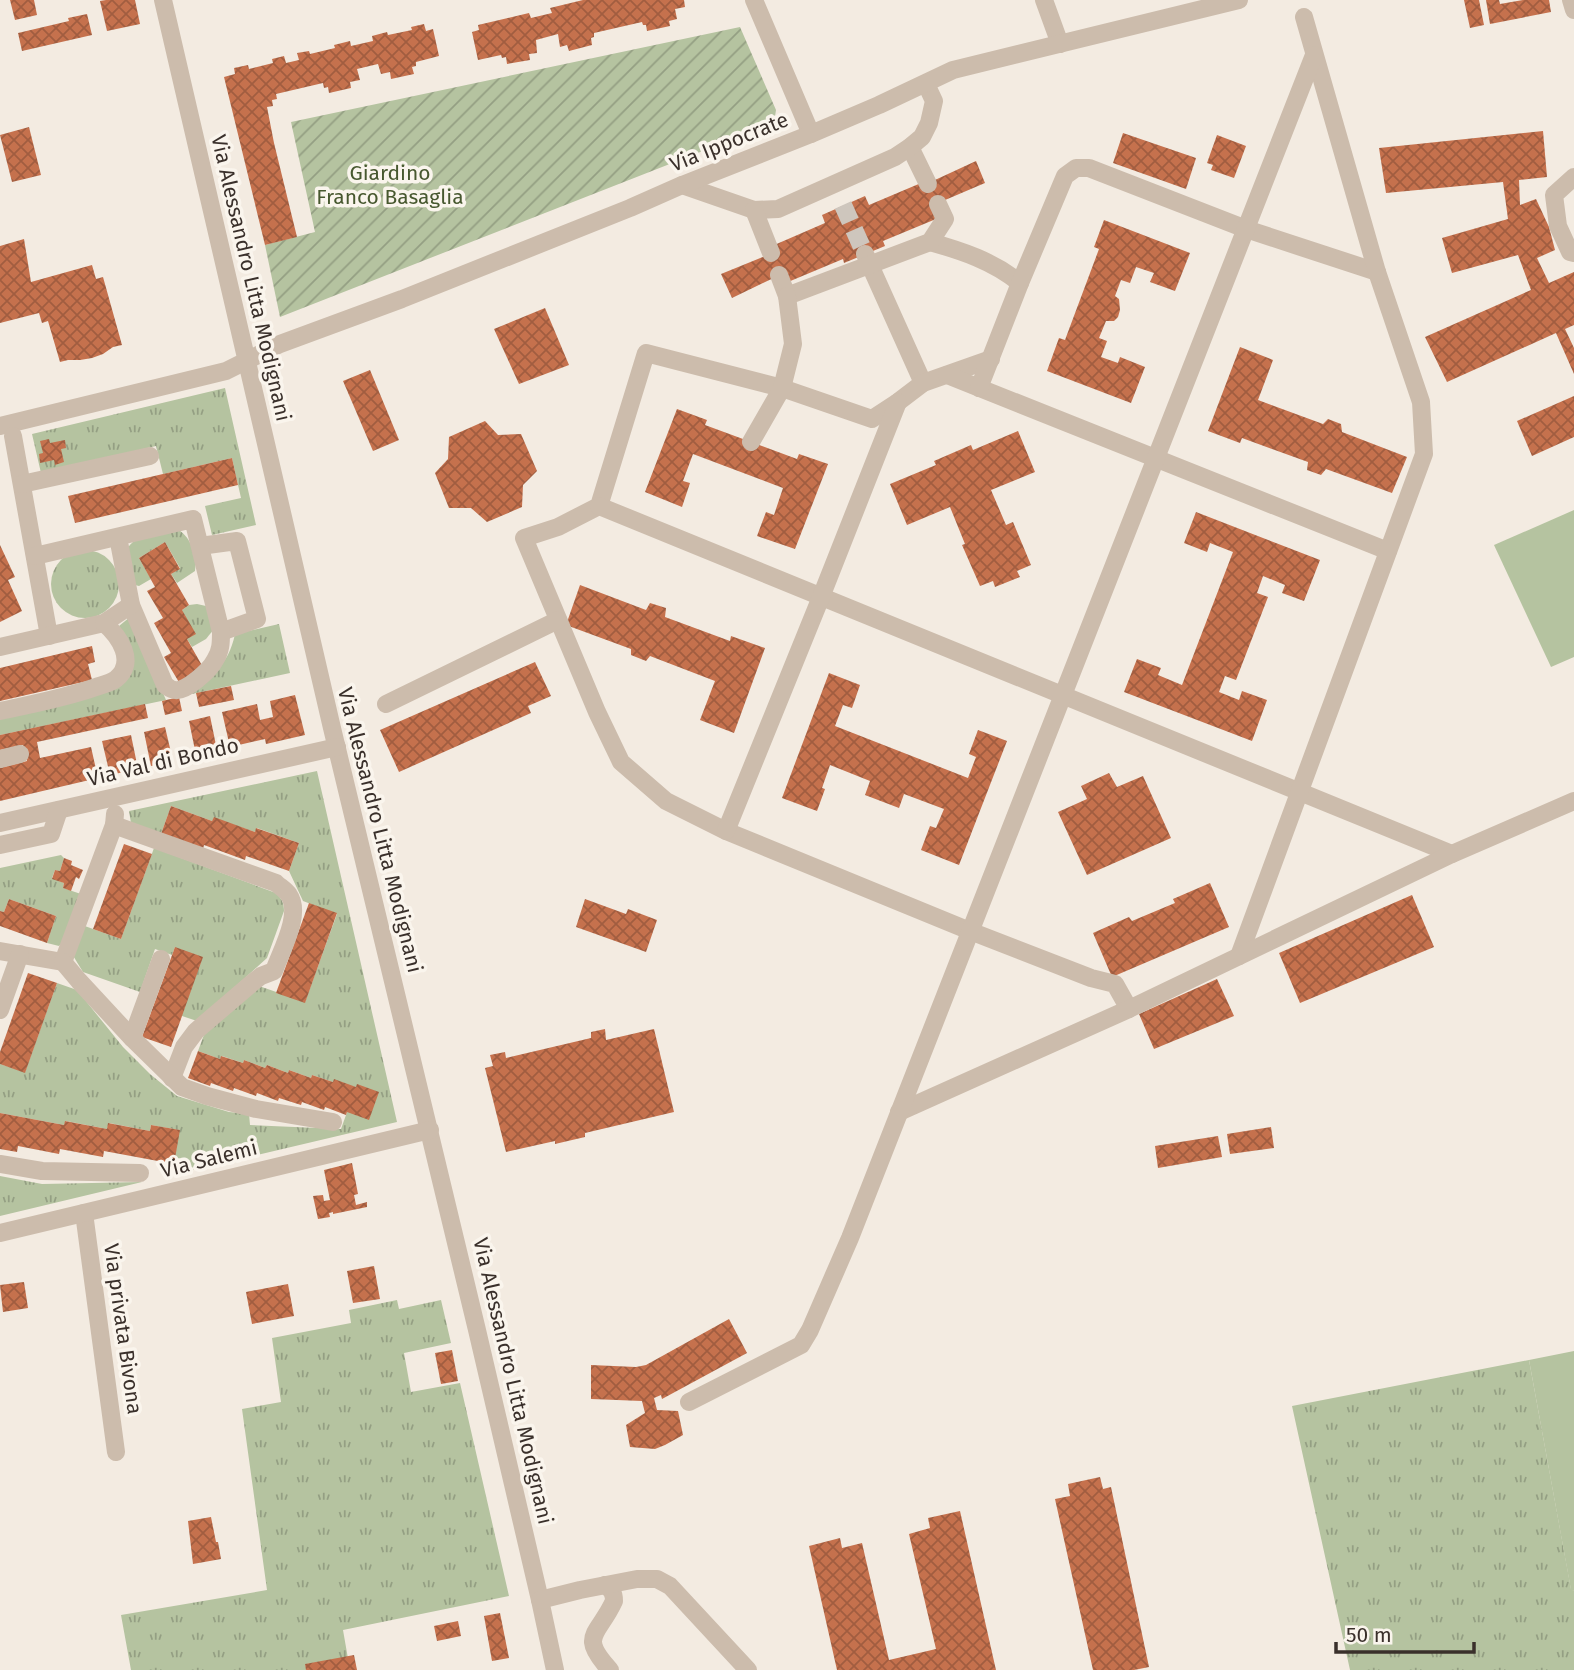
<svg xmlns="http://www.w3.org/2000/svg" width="1574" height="1670" font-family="'Fira Sans',sans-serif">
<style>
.grass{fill:url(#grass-tufts)}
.garden{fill:url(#garden-furrows)}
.pitch{fill:#b5c3a0}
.building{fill:url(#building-cross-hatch)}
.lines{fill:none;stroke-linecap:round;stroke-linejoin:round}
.minor-tunnel{stroke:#cec6bd;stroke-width:18;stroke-dasharray:18 9;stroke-linecap:butt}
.minor{stroke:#ccbcac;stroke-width:18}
.labels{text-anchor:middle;stroke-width:7;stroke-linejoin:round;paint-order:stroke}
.street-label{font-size:21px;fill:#3a302b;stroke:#faf5ed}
.park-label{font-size:21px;fill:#47582f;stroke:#faf5ed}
</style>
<defs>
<pattern id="grass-tufts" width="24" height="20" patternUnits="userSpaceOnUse" patternTransform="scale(1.75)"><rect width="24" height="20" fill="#b5c3a0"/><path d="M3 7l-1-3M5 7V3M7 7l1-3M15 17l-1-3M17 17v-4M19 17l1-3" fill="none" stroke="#949f83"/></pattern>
<pattern id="garden-furrows" width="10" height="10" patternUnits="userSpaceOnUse" patternTransform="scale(1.75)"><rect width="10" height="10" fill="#b5c3a0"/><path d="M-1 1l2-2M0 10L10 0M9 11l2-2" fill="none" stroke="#949f83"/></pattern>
<pattern id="building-cross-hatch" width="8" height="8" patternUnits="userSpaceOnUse" patternTransform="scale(1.75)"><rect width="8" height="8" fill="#c5714d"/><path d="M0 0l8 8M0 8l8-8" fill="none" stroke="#a15d40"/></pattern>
</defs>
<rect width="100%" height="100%" fill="#f3ebe1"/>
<g class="grass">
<polygon points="225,388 256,525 212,535 205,506 241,498 232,458 163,474 156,446 41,473 32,434"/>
<path d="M175 528C190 534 198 556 195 571L177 583 171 574 180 568 165 542 139 558 151 579 139 586 135 585C133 576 127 560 127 552 128 536 162 532 175 528Z"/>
<circle cx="85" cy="584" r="34"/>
<polygon points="197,604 206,606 214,629 206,639 192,647 187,639 182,610 189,605"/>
<polygon points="130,617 166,700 0,735 0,718 118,686 125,635 119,626"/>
<path d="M279 624 290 673 187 695C211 675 228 667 235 634Z"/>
<polygon points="317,771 397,1122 185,1172 181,1159 175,1157 179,1130 151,1125 150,1131 109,1123 107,1129 66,1121 64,1125 0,1113 0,1064 25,1072 57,983 77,990 123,1047 150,1074 177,1096 229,1112 249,1114 250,1125 341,1129 356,1087 333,1082 312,1075 311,1078 289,1070 288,1073 267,1065 265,1068 244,1060 243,1063 222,1056 220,1059 198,1051 205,1032 259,986 305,1002 337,914 303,901 289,871 299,843 257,828 255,832 214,818 212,821 171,806 161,834 131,823 129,811"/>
<path d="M154 848 276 893C282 899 284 903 284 911L267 958 197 1021 182 1016 175 947 172 955 155 949 140 992 83 972 72 954 82 925 121 939Z"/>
<polygon points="61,855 64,858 60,871 55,870 52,878 64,883 63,888 81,894 63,942 59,946 47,943 56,916 9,899 4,912 0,911 0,868"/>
<polygon points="0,1176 42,1184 142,1182 0,1216"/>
<polygon points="397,1300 399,1309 441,1300 451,1343 404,1353 411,1392 460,1383 509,1596 343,1630 350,1670 131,1670 121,1615 267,1590 242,1409 281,1402 272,1338 351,1323 349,1310"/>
<polygon points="1529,1360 1571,1589 1574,1591 1574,1670 1350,1670 1292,1406"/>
</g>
<polygon class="garden" points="740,27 776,110 774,123 280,317 265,245 315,232 291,122"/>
<g class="pitch">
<polygon points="1574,510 1574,657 1551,667 1494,545"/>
<polygon points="1574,1351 1574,1591 1571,1590 1529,1360"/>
</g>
<g class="building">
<polygon points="10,0 34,0 37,15 15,20"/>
<polygon points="106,0 135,0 140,24 107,31 100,1"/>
<polygon points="583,0 684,0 685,7 675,9 677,19 669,21 670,26 647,31 646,25 643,25 642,22 594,33 594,37 591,38 592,45 569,51 567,45 560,47 558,34 536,40 537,53 529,54 530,60 507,64 506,57 502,58 501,55 478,60 472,32 479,30 478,25 529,13 531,18 552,13 550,8"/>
<polygon points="1464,0 1479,0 1484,25 1470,28"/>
<polygon points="1486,0 1499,0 1500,4 1523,0 1549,0 1551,12 1490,24"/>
<polygon points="87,14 92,35 22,51 18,33 69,21 68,18"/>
<polygon points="424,24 426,31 433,29 439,56 416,62 416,66 412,67 414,74 391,79 390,72 381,74 378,64 357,69 360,80 350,82 351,88 329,93 328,87 324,88 323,83 276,94 277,99 272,100 273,106 267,107 274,143 297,237 265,245 224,77 235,74 234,68 248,65 249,69 273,63 272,59 284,56 286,63 299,60 297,53 309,51 310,54 335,48 334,45 350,41 351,46 373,41 372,36 387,32 388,35 412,30 411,27"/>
<polygon points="29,127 41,175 12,182 0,135"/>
<polygon points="1543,131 1547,177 1519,180 1520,205 1536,199 1549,227 1555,250 1537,258 1549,283 1574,272 1574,325 1565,329 1574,348 1574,374 1556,333 1447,382 1425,337 1531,290 1518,255 1452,273 1442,238 1508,219 1503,182 1386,193 1379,148"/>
<polygon points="1123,133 1196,158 1186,189 1113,163"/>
<polygon points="1217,135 1246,146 1234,178 1211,170 1213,165 1207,163"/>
<polygon points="976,161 985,183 931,206 936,219 883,241 885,246 844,263 843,259 788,282 784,273 732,298 721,274 775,252 772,246 825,223 822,215 865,196 869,205 921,183 922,186"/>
<polygon points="1104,220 1190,253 1175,291 1150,282 1154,273 1136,267 1130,283 1121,280 1115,296 1119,299 1120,310 1118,317 1114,321 1106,321 1099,338 1107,341 1101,357 1118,363 1120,357 1145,367 1131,403 1047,371 1059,338 1065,340 1099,249 1094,247"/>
<polygon points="24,239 31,282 92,265 96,279 103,277 122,345 113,347 103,354 92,358 80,360 68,360 60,362 48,321 42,323 39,313 0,323 0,246"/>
<polygon points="545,308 569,365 519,384 494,329"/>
<polygon points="1240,347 1273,360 1258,400 1323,424 1328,419 1341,424 1342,432 1407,457 1392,493 1326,469 1321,475 1307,470 1308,462 1242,438 1240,443 1208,431"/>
<polygon points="370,370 399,440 373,451 343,381"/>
<polygon points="1574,396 1574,437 1532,456 1517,421"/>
<polygon points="677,409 707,420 705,425 797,459 799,454 828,464 795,549 757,536 766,512 774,515 783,488 693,454 683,481 690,483 682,507 645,492"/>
<polygon points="485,421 498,435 521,434 537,471 523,485 522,507 487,522 471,508 449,508 435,473 448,459 449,437"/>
<polygon points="1018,431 1035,472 991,490 1006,525 1013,522 1031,565 1017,571 1020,577 995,587 993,581 980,586 962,545 965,544 950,507 907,525 890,484 936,465 934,461 971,445 973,450"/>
<polygon points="49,439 50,443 65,440 66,448 61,449 64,462 55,465 54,460 40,463 39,454 43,453 40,441"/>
<polygon points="232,458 238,485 75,523 68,496"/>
<polygon points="1196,512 1320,560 1304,601 1282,593 1285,585 1263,576 1257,593 1268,597 1236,680 1225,676 1219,692 1239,700 1242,691 1267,700 1252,741 1124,692 1137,659 1161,668 1158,675 1182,685 1233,552 1210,543 1207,552 1184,543"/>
<polygon points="165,542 180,569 171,574 189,605 182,610 196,634 187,639 204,669 180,684 164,657 171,653 154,623 163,618 147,591 155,587 139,558"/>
<polygon points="0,545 15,577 8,580 22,611 0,622"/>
<polygon points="580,585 646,610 650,603 666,608 665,617 730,641 731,636 765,648 734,733 700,720 715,681 650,656 646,661 631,655 631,649 566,625"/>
<polygon points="92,646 95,662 88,664 92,680 0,701 0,668"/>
<polygon points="535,662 551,696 528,706 531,713 399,772 380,730"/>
<polygon points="829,673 860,685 852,708 843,705 835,726 968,778 976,757 969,754 978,730 1007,741 959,865 921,850 930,826 936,828 944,809 904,794 899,808 865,795 870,781 830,765 822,788 825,789 817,811 782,798"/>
<polygon points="231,686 234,700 199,707 196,693"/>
<polygon points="295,695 305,735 266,744 265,739 230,747 222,712 257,704 260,720 273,717 270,701"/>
<polygon points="179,697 182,711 165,715 162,701"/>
<polygon points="145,704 148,718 37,742 40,758 91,747 98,778 0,801 0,768 27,761 23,745 0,750 0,735"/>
<polygon points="210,716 217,750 196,755 189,721"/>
<polygon points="165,727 173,761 151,766 144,732"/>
<polygon points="131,735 138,769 110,775 102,741"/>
<polygon points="1109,773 1117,787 1143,776 1171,838 1087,875 1058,812 1087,799 1081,786"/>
<polygon points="171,806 212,821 214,817 255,832 256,828 299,843 289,871 246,856 245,860 204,845 203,849 161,834"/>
<polygon points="124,844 152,854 121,939 93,929"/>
<polygon points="64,858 72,861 71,865 83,870 79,879 76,877 71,891 63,888 64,883 52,879 55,870 60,871"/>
<polygon points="1210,883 1229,927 1112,977 1093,933 1129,917 1132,921 1175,903 1173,899"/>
<polygon points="1412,895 1434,947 1300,1003 1279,953"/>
<polygon points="9,899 56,916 47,943 0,926 0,911 4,912"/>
<polygon points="585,899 626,914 628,909 657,920 646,952 576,927"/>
<polygon points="309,903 337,913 305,1003 276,993"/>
<polygon points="175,947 203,957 171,1047 142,1037"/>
<polygon points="28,973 57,983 25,1073 0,1064 0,1052"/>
<polygon points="1217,979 1234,1016 1154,1049 1139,1014"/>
<polygon points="605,1029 606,1040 654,1029 674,1112 585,1133 585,1137 555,1144 555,1141 506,1152 485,1068 493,1066 490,1055 505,1052 506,1058 591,1038 591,1032"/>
<polygon points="198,1051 220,1059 221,1056 243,1063 244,1060 265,1068 267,1065 288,1073 289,1070 311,1078 312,1075 333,1082 334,1079 356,1087 357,1084 379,1092 369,1120 347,1112 346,1115 325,1107 324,1110 302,1102 301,1105 279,1098 278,1101 257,1093 256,1096 234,1088 233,1091 211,1083 210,1086 188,1078"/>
<polygon points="0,1113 64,1125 65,1121 107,1129 108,1123 150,1131 151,1125 180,1130 174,1164 104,1151 103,1157 60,1149 59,1154 18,1146 17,1152 0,1149"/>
<polygon points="1271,1127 1274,1148 1230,1154 1227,1134"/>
<polygon points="1218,1136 1222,1157 1158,1168 1155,1146"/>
<polygon points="352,1163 358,1194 354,1195 356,1205 367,1202 367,1207 333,1214 333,1212 329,1213 330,1217 318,1219 313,1196 323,1195 324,1201 330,1200 324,1170"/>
<polygon points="374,1266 380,1299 353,1303 347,1271"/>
<polygon points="24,1282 28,1308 3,1312 0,1285"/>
<polygon points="288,1284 294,1316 252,1324 246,1292"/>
<polygon points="729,1319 747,1353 662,1399 661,1395 654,1398 657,1410 678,1411 683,1435 665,1445 655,1449 630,1447 626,1425 645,1413 642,1401 591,1399 591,1365 636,1367 646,1365"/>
<polygon points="452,1350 458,1381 441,1384 435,1353"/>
<polygon points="1100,1477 1103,1489 1111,1487 1149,1667 1134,1670 1093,1670 1055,1499 1070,1496 1068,1484"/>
<polygon points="960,1511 996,1670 837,1670 809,1546 840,1538 842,1548 862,1543 889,1660 936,1649 909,1534 930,1528 928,1518"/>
<polygon points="211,1517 216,1542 218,1542 221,1559 193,1564 188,1521"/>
<polygon points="500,1613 509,1658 492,1661 484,1616"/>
<polygon points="458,1621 461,1636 437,1641 434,1626"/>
<polygon points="354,1655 357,1670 306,1670 305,1664"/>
</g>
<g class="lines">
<polyline class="minor-tunnel" points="843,205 865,254"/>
<g class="minor">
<polyline points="163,0 332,728 477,1330 540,1600 555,1670"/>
<polyline points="754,0 811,134"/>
<polyline points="1044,0 1060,44"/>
<polyline points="1571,0 1574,10"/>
<polyline points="910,147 928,184"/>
<polyline points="1574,177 1554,195 1558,226 1570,252 1574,253"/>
<polyline points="682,185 754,210 778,209 895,157 910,147 922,137 929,123 934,101 926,84"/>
<polyline points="754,210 771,253"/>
<path d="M930 242C962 251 993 261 1020 283"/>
<polyline points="865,254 923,383"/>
<polyline points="779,275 787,296 930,242 945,219 938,204"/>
<polyline points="991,359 923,383 898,402 872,419 782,388 646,353 599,506 558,527 524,538 597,712 621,762 666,801 726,831 970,931 1091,978 1115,984 1129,1009"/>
<polyline points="947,375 1388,551"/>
<polyline points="979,388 1020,283 1065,176 1076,168 1089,168 1246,229 1377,272"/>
<polyline points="0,426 226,371 280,344 402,299 630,208 682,185 811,134 879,105 953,70 1239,0"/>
<polyline points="13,436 49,636"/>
<polyline points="751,442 782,388 793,344 787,296"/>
<polyline points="22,484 150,456"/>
<polyline points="599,506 1452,854"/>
<polyline points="200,546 237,541 257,619 221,632"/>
<path d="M35 556 193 519 221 632C221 642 221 651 215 660 210 670 186 692 175 690 171 690 168 687 165 685L131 605 118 537"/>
<polyline points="0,647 104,623 131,605"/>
<polyline points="386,704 558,620"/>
<path d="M0 711C32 704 65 698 96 687 102 685 111 683 116 679 137 662 119 636 104 623"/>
<polyline points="0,759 20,754"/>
<polyline points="0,823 337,747"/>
<path d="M114 825 276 883C280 887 286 890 289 895 302 914 281 951 274 971L261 976 252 983 196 1031 184 1047 172 1078"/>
<polyline points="726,831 821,597 898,402"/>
<polyline points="0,845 51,834 59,810"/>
<polyline points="0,951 63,962 114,825 115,814"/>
<polyline points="1239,956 1424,454 1421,402 1377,272 1304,17"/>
<polyline points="63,962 79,981 132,1038 182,1087 207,1096 256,1109 333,1122"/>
<polyline points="0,1010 20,954"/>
<polyline points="132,1038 161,959"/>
<polyline points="899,1112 1129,1009 1452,854 1574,801"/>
<polyline points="0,1164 42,1171 140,1173"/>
<polyline points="84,1213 116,1452"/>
<polyline points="0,1233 430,1130"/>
<polyline points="689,1402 801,1345 810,1330 850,1238 1314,55"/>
<path d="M605 1585C612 1590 614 1593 614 1601 598 1636 578 1635 610 1670"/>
<polyline points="540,1600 580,1590 637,1579 657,1579 670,1586 748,1670"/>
</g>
</g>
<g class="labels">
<g class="street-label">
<text transform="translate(729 142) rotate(-22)" y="7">Via Ippocrate</text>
<text transform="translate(251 278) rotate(77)" y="7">Via Alessandro Litta Modignani</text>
<text transform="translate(163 762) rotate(-13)" y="7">Via Val di Bondo</text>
<text transform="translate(380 830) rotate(76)" y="7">Via Alessandro Litta Modignani</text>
<text transform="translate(209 1159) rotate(-14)" y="7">Via Salemi</text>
<text transform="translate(123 1329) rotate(82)" y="7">Via privata Bivona</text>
<text transform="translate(513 1381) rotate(77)" y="7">Via Alessandro Litta Modignani</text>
</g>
<g class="park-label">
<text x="390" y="180">Giardino<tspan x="390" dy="24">Franco Basaglia</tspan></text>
</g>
</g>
<path d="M1336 1642v10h138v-10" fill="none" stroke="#3a302b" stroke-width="3.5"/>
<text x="1346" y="1642" font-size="21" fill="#3a302b" stroke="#faf5ed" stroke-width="5" paint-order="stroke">50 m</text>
</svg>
